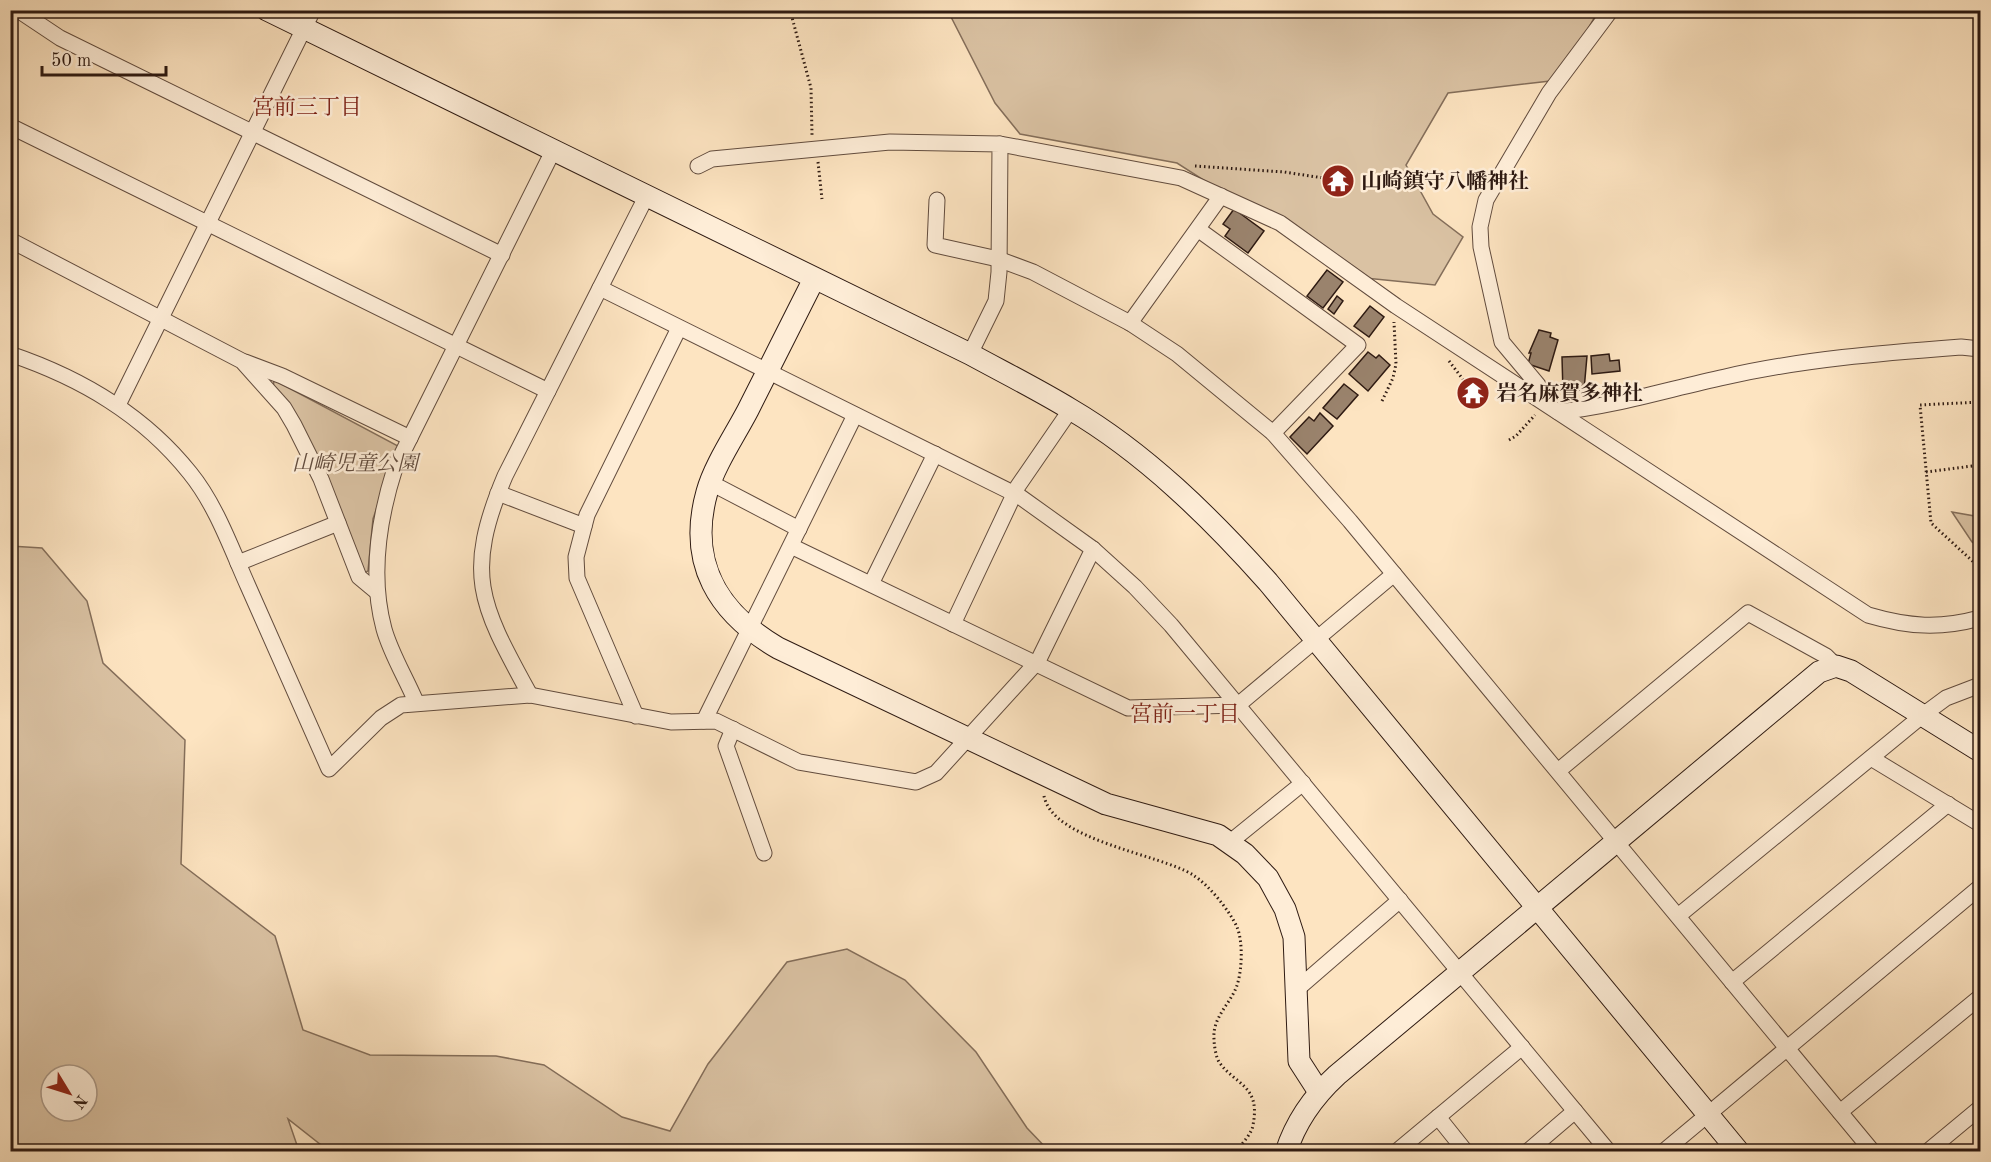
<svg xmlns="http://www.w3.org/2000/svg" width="1991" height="1162" font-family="'Old Standard TT','Noto Serif JP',serif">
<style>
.green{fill:#dac2a3;stroke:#846e5a;stroke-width:1.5;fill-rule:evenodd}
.building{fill:#9a836d;stroke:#2e1a12;stroke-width:1.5}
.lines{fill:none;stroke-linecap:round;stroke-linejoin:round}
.street-casing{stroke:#624c3e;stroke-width:17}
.secondary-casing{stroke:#2e1a12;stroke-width:23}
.path{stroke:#2e1a12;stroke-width:3;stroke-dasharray:1.5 3;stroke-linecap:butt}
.street{stroke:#feedd7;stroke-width:15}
.secondary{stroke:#feedd7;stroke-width:21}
.labels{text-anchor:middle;stroke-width:5;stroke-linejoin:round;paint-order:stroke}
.poi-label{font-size:21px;font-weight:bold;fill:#2e1a12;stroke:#feedd7;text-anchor:start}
.park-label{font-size:21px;font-style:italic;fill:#624c3e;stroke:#feedd7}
.neighbourhood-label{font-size:22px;fill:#7a1f14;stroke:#feedd7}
</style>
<rect width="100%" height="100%" fill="#fde4c1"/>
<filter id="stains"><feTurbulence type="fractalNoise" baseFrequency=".00333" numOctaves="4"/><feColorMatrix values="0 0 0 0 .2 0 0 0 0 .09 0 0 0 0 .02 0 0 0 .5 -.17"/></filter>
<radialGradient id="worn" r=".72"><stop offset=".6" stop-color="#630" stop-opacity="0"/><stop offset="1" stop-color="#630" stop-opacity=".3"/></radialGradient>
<g class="green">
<polygon points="948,11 1598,11 1559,80 1448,93 1406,165 1433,214 1463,237 1435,285 1355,277 1177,163 1020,134 995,103"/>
<polygon points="274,380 398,446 373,519 368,571 364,573 273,389"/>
<polygon points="1952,512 1980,517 1980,548 1972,542"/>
<path d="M10 546 42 548 87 601 103 663 185 740 181 864 275 936 303 1030 370 1055 496 1056 544 1065 622 1117 670 1131 708 1064 787 962 847 949 905 980 976 1052 1027 1128 1049 1151 330 1152 288 1119 299 1151H11ZM51 1075H87V1111H51Z"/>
</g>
<g class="building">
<rect x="1333" y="175" width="9" height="10"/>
<polygon points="1234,209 1264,231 1248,253 1225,236 1230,229 1223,224"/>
<polygon points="1327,270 1343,282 1323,308 1307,296"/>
<polygon points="1337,296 1343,301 1334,314 1328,309"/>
<polygon points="1370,306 1384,317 1369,337 1354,326"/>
<polygon points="1539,330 1551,333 1550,337 1558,340 1549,371 1528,364 1531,353 1529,353"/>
<polygon points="1368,352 1376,358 1379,355 1390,365 1368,391 1349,374"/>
<polygon points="1609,354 1610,361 1619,360 1620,371 1592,374 1591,356"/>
<polygon points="1587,356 1584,390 1563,393 1562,357"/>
<polygon points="1344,384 1358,395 1337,419 1323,408"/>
<polygon points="1475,386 1481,394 1473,400 1467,392"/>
<polygon points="1320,413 1333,426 1307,454 1290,437 1309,417 1314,421"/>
</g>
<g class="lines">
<defs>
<g id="street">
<polyline points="18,10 60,38 502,255"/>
<polyline points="10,126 548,391"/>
<path d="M1000 144 1181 178 1280 223 1396 306 1868 615C1909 627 1940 629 1980 618"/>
<polyline points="698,166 712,159 890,142 1000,144 999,272 996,301 970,354"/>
<polyline points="937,200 935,245 998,259 1033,272 1130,323 1177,354 1273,433 1350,521 1873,1152"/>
<polyline points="1199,230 1358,345 1273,433"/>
<polyline points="10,240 242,361 284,408 294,425 321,479 359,577 377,592"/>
<polyline points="600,288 1019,496 1093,549 1135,587 1171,625 1609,1152"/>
<polyline points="1130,323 1221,196"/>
<path d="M10 354C81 378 143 414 190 473 216 505 231 548 248 586 275 647 302 708 329 769L381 718 401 705 530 695 671 722 716 721 799 762 916 782 936 773 1038 661 1093 549"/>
<polyline points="245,362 282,376 410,438"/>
<polyline points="1543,400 1538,385 1502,342 1481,247 1480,227 1486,200 1549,93 1611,10"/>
<polyline points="118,405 313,10"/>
<path d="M1558 412C1615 406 1669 389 1725 377 1803 359 1882 353 1961 347L1980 349"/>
<polyline points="711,483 799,529"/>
<polyline points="498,493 584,526"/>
<polyline points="791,546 1128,708 1238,705 1394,574"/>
<polyline points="238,563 338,523"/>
<polyline points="871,584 935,454"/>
<polyline points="953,624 1018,486 1071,409"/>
<path d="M530 695C481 605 463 576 505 476L646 197"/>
<path d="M416 702C406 678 391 654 384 629 370 577 379 518 395 468L553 151"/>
<polyline points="636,716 577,578 576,557 587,515 679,328"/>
<polyline points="704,721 855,415"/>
<polyline points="733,729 726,746 764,853"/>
<polyline points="1871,758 1980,824"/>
<polyline points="1558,771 1748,613 1826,656 1836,666"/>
<polyline points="1229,843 1303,783"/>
<polyline points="1678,916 1923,715 1946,698 1980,685"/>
<polyline points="1732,982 1948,804"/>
<polyline points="1296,990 1400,900"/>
<polyline points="1840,1112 1980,997"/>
<polyline points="1438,1117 1466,1152"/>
<polyline points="1396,1152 1522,1047"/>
<polyline points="1527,1152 1575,1111"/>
<polyline points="1663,1152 1980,887"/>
<polyline points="1927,1152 1980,1108"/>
</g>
<g id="secondary">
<path d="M267 10 970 354C1003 372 1037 389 1070 409 1145 453 1210 517 1268 582L1739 1152"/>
<path d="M814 279C792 323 770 366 748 410 735 435 714 466 707 492 687 563 718 613 778 648L1106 804 1218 835 1245 854 1268 878 1285 909 1294 937 1299 1061 1319 1092"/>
<path d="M1286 1152C1296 1121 1313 1097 1337 1075L1819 672 1836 666 1851 671 1980 751"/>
</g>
</defs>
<use href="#street" class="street-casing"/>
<use href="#secondary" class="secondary-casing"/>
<g class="path">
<polyline points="790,10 811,88 812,135"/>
<polyline points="818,162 822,199"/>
<polyline points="1195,166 1284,172 1330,179"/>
<polyline points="1449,361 1465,382"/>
<polyline points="1382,401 1393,378 1396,364 1394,322"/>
<polyline points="1980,402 1920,405 1931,523 1980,568"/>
<polyline points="1509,440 1516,436 1535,415"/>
<polyline points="1926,472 1980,465"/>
<path d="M1044 796C1053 841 1160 854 1193 875 1209 885 1229 910 1237 927 1243 942 1242 967 1238 982 1233 1002 1212 1016 1214 1039 1214 1045 1216 1057 1219 1062 1235 1085 1261 1085 1253 1125 1252 1134 1241 1144 1236 1152"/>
</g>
<use href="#street" class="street"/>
<use href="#secondary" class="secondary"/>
</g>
<defs>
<symbol id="temple-disc" viewBox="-11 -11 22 22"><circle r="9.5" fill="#8f2418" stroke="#feedd7"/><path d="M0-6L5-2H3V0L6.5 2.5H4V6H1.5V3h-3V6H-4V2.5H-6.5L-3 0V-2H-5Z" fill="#fff"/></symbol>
</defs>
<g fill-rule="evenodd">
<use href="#temple-disc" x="1319" y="162" width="38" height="38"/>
<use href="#temple-disc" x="1454" y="374" width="38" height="38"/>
</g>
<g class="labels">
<g class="poi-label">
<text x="1361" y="188">山崎鎮守八幡神社</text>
<text x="1496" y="400">岩名麻賀多神社</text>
</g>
<g class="park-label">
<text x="355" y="470">山崎児童公園</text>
</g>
<g class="neighbourhood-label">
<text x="307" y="114">宮前三丁目</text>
<text x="1185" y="721">宮前一丁目</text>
</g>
</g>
<rect width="1991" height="1162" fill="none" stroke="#fde4c1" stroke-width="36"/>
<rect x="12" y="12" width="1967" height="1138" fill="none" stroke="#2e1a12" stroke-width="3"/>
<rect x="18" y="18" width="1955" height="1126" fill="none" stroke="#2e1a12" stroke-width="1.5"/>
<g transform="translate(69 1093) rotate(128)"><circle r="28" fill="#feedd7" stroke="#ab9988" stroke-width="1.5"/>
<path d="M0-4.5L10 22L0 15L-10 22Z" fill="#8f2418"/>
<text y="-9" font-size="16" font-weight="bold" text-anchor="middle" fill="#2e1a12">N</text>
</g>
<path d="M42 66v9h124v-9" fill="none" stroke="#2e1a12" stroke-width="3"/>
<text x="51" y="66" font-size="18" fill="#2e1a12" stroke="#feedd7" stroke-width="4.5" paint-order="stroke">50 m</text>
<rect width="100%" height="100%" filter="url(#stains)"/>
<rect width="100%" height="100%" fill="url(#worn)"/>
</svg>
